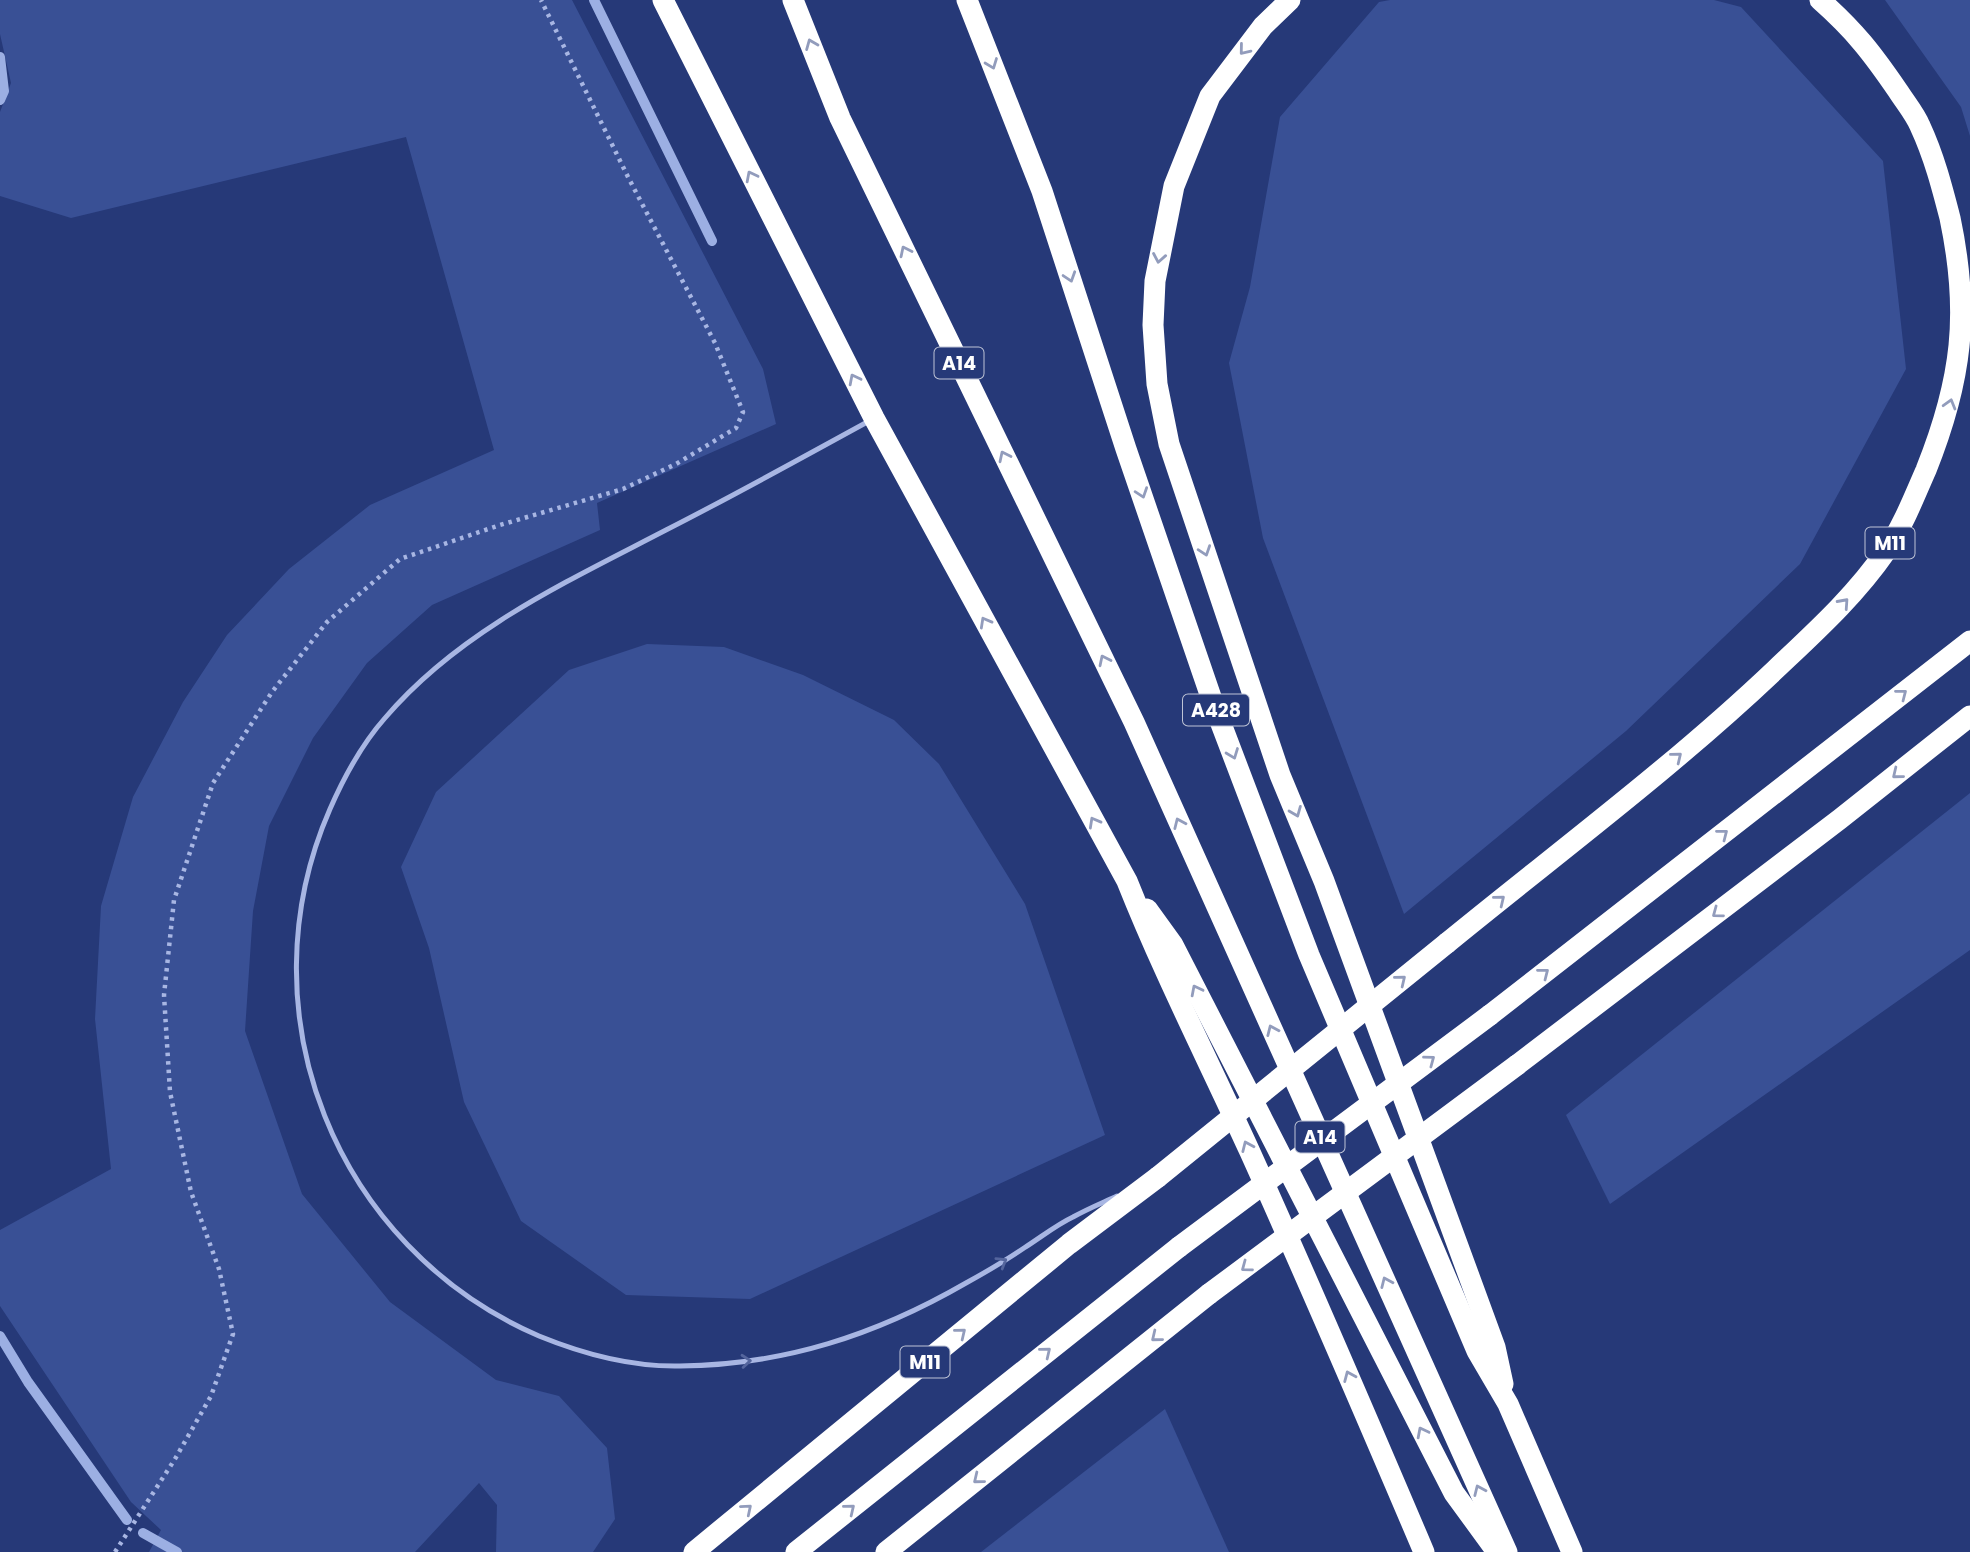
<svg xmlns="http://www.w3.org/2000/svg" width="1970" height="1552" font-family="Poppins,sans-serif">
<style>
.green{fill:#395095}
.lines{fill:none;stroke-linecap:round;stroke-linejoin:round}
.stream{stroke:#9cafe3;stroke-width:10}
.path{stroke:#a8b6e3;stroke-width:4.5;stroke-dasharray:3.5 5;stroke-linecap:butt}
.lane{stroke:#a8b6e3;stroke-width:5}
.highway{stroke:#fff;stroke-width:21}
.highway-bridge{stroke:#fff;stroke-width:21}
.oneway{stroke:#929cbc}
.oneway2{stroke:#54659d}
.labels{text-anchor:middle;stroke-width:5;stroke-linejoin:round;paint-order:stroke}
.shield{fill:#263978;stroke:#bec4d6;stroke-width:2}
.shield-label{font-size:19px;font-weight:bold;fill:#fff}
</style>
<rect width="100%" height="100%" fill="#263978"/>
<g class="green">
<polygon points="0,0 572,0 763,369 776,424 597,503 600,530 432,605 367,663 313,738 269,826 253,911 245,1031 302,1194 390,1302 496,1380 559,1396 607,1448 615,1519 593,1552 496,1552 497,1505 479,1483 415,1552 149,1552 161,1530 131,1502 0,1306 0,1230 111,1169 95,1019 101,906 133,797 183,702 227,635 289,569 370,505 494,450 406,137 71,218 0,196 0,112 11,83 0,34"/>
<polygon points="1390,0 1714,0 1741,7 1883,161 1906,369 1800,564 1626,731 1404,914 1263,538 1229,363 1250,287 1280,117 1379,2"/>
<polygon points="1885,0 1970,0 1970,136 1961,107"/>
<polygon points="647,644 724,647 803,675 894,720 939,764 1025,904 1105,1135 750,1299 626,1295 521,1221 464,1102 429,948 401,867 436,792 569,670"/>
<polygon points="1970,793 1970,950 1610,1204 1566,1115"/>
<polygon points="1165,1409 1229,1552 981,1552"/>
</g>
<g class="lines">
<g class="stream">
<polyline points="594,0 712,241"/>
<polyline points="0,57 4,91 0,100"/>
<polyline points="0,1336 28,1382 127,1520"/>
<polyline points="143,1533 177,1552"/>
</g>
<polyline class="path" points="115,1552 175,1459 211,1396 233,1334 219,1269 191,1192 170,1092 164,995 174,900 213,783 272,692 327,622 400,559 500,525 623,489 676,464 736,428 743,412 715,343 628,177 541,0"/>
<path class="lane" d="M871 420C803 457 735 495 666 530 566 582 459 631 385 718 362 744 344 777 330 809 241 1012 335 1248 539 1336 583 1354 632 1367 680 1366 784 1365 876 1335 966 1283 986 1272 1005 1261 1024 1248 1040 1238 1056 1225 1073 1217 1087 1209 1102 1203 1117 1196"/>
<g class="highway">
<path d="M663 0 874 418 1127 881C1164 974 1209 1062 1250 1152 1310 1285 1367 1418 1424 1552"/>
<polyline points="793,0 840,118 1134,722 1507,1552"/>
<polyline points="967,0 1042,191 1126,449 1212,700 1309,955 1477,1351 1508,1404 1572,1552"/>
<polyline points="1290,0 1263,26 1210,96 1174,186 1155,281 1153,325 1157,384 1169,444 1280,775 1324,881 1495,1347 1503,1384"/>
<polyline points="1147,909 1173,945 1454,1493 1497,1552"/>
<path d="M1447 943C1557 853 1673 767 1776 669 1815 632 1855 596 1886 551 1903 526 1914 497 1926 470 1962 380 1970 313 1950 218 1942 187 1934 156 1920 126 1915 114 1905 102 1898 91 1872 53 1855 31 1820 0"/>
<polyline points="1490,1015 1970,641"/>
<polyline points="1517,1065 1840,819 1970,716"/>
<polyline points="694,1552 1069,1244 1158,1177"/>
<polyline points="796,1552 1179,1247"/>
<polyline points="886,1552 1209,1294"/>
</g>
<g class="highway-bridge">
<polyline points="1158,1177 1447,943"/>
<polyline points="1179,1247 1490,1015"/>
<polyline points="1209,1294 1517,1065"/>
</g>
</g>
<defs><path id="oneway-chevron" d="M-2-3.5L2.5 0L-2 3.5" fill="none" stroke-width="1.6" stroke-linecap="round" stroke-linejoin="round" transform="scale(1.75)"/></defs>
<g class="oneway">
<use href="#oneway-chevron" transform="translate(811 44) rotate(-112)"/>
<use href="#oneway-chevron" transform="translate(1244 50) rotate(129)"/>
<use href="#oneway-chevron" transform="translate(992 64) rotate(69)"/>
<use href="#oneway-chevron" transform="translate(751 176) rotate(-117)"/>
<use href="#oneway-chevron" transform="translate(905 251) rotate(-116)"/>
<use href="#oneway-chevron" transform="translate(1159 258) rotate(100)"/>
<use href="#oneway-chevron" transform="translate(1070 277) rotate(72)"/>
<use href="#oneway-chevron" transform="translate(854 379) rotate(-117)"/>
<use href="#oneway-chevron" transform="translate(1950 404) rotate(-74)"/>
<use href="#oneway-chevron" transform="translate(1004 456) rotate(-116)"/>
<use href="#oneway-chevron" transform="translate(1142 493) rotate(71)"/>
<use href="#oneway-chevron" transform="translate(1205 551) rotate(71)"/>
<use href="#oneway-chevron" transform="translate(1844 603) rotate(-48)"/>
<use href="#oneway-chevron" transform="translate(985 622) rotate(-119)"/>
<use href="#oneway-chevron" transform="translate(1104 660) rotate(-116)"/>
<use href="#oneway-chevron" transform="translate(1902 694) rotate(-38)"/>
<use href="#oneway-chevron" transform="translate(1233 754) rotate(69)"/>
<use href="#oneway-chevron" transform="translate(1677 757) rotate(-39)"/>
<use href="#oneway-chevron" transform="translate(1897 774) rotate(141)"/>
<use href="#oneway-chevron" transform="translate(1296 812) rotate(68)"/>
<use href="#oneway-chevron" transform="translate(1094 822) rotate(-119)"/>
<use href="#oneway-chevron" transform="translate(1179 823) rotate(-114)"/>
<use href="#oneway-chevron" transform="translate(1723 834) rotate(-38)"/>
<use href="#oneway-chevron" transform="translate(1500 900) rotate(-39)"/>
<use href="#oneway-chevron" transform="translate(1717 913) rotate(143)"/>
<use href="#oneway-chevron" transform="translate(1544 973) rotate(-38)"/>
<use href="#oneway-chevron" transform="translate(1401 980) rotate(-39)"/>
<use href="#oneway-chevron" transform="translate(1196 990) rotate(-117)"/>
<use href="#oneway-chevron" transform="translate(1272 1030) rotate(-114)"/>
<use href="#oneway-chevron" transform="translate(1430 1060) rotate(-37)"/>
<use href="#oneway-chevron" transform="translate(1247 1146) rotate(-114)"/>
<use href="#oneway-chevron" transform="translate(1246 1267) rotate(143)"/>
<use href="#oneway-chevron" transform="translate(1386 1282) rotate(-114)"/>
<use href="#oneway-chevron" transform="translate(961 1333) rotate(-39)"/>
<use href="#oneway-chevron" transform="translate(1156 1337) rotate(141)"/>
<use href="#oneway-chevron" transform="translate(1046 1352) rotate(-39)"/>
<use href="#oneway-chevron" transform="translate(1349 1376) rotate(-113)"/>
<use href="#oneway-chevron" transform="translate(1422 1432) rotate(-117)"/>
<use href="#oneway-chevron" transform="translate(978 1479) rotate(141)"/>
<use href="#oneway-chevron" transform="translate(1479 1490) rotate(-114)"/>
<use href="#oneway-chevron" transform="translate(747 1509) rotate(-40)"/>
<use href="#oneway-chevron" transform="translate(850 1509) rotate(-39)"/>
</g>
<g class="oneway2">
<use href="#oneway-chevron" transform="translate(1002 1262) rotate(-31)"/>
<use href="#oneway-chevron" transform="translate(746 1361) rotate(-5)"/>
</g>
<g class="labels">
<g class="shield">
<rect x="934.5" y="347.5" width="49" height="31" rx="5"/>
<rect x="1865.5" y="527.5" width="49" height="31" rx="5"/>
<rect x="1183" y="694.5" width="66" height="31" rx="5"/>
<rect x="1295.5" y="1121.5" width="49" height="31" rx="5"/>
<rect x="900.5" y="1346.5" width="49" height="31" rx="5"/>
</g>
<g class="shield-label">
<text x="959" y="370">A14</text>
<text x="1890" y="550">M11</text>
<text x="1216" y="717">A428</text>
<text x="1320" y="1144">A14</text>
<text x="925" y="1369">M11</text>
</g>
</g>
</svg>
